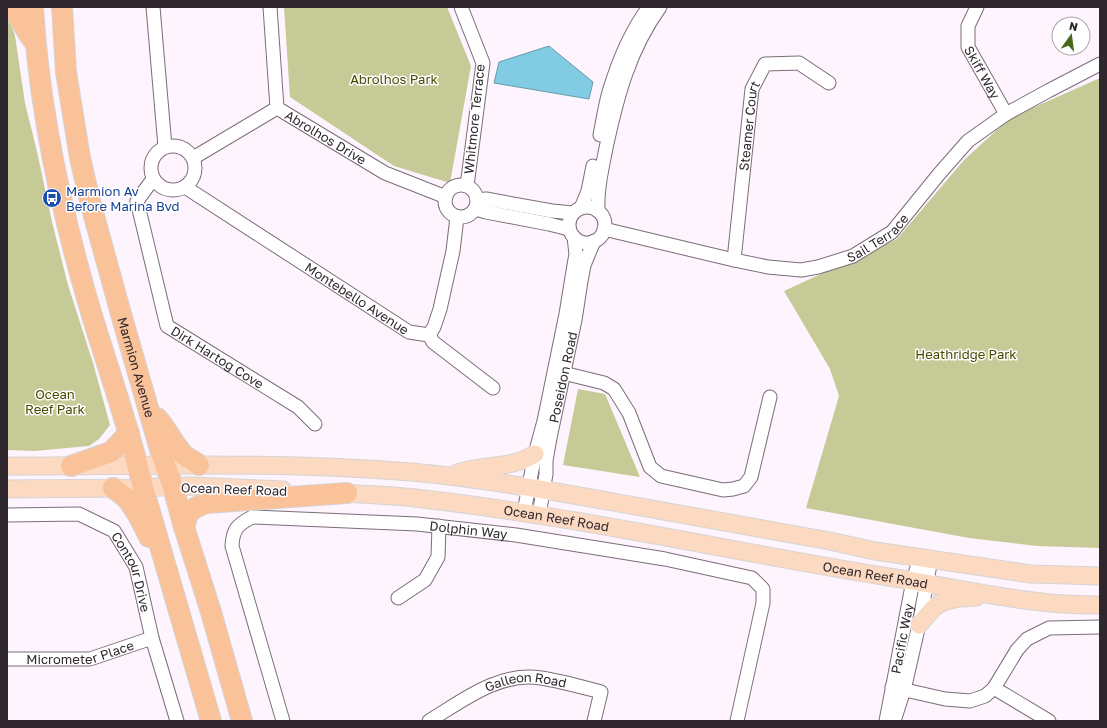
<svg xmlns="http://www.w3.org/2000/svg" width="1107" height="728" font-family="'Golos Text',sans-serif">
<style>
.green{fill:#c5ca96}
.water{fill:#81cce3;stroke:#689aac}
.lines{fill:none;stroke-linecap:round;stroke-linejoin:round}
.minor-casing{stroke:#7c6d7a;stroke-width:15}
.major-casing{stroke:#d5d4d5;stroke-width:19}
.highway-casing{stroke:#d5d4d5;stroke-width:22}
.minor{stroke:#fff;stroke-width:13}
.major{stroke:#fcdac2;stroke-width:17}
.highway{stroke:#fac299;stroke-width:20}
.labels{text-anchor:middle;stroke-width:3;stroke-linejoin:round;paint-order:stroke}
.street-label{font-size:13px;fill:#2e272d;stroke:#fff}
.park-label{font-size:13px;fill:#474b00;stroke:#fff}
.transit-label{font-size:13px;fill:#164399;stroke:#fff;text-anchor:start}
</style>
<rect width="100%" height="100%" fill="#fef4fd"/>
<g class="green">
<polygon points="284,7 447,7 471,66 450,183 394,166 290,97"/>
<polygon points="7,18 10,21 15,36 25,103 38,156 52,222 68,285 93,363 110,425 99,439 89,446 35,451 7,450"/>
<polygon points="1100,78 1100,548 1037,546 969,538 806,508 839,396 830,369 784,291 897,239 964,160 1010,118"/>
<polygon points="578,389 605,394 640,477 563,465"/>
</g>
<polygon class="water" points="549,46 593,82 589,99 494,83 499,62"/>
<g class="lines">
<defs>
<g id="minor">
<polyline points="153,7 165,147"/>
<path id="s1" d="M270 7 277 108 385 173 446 197"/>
<polyline points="461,7 483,63 467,186"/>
<path id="s2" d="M977 7 968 26V47L1006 114"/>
<path d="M600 135C603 120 605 106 609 92 618 62 630 32 649 7"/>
<circle cx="173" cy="168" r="22"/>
<polyline points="193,158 277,108"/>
<path id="s3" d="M153 179 137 201 167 326 298 407 315 424"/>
<circle cx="461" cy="201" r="16"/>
<path id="s4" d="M185 187 409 332 429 335 434 327 440 309 453 251 457 217"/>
<polyline points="478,200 486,199 552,211 573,213"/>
<circle cx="587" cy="225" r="18"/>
<polyline points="581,208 588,191 593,166"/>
<polyline points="476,209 486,212 549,224 569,229"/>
<path d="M598 211C597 189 602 169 606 148 617 97 629 50 660 7"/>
<path id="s5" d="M604 229 734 260 768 267 801 270 818 267 853 256 892 232 939 174 968 141 1006 114 1048 91 1100 64"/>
<path id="s6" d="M734 260 752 89 765 64 799 63 829 83"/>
<polyline points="429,335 433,342 493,388"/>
<polyline points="555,371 604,383 614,389 629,413 650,467 661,476 723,490 733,489 744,486 751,477 770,397"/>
<polyline points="524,512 535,454 544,421 566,314 574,265 576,254 574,237"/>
<path id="s7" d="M7 515 79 514 114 531 136 567 152 638 177 721"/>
<path id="s8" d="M539 515 546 474V461L550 438 575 320 581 281 584 265 594 241"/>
<polyline points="398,598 425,580 438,557 439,526"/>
<path id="s9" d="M7 659H90L152 638"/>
<polyline points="892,687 945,699 970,701 985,696 994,688 1017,650 1027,639 1049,628 1100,627"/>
<polyline points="994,688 1049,721"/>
<path id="s10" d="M283 721 232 546C233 529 237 525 252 517L417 524 516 535 665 559 752 578 763 589V603L737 721"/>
<path id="s11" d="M429 721C462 701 500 671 541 678 561 681 582 687 601 692L594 721"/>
<path id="s12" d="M886 721 913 581 920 557"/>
<polyline points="894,721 904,690 920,620 931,559"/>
</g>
<g id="major">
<path d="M7 466C142 466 276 461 411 472 478 478 546 490 613 502 685 515 757 528 830 541L875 551 1031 574 1100 576"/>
<path d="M457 473C465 471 473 469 481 468 501 465 517 465 535 454"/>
<polyline points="7,489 131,488 191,486 283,490"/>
<path id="s13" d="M333 493C363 494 393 495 423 499 581 517 738 553 895 578 963 589 1031 606 1100 605"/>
<path d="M919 625C924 619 930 611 936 606 947 598 963 598 976 597"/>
</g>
<g id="highway">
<path d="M12 7C20 18 25 31 34 41"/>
<path d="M33 7C39 107 60 206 88 302 106 364 129 425 143 488L211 721"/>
<path id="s14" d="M62 7 66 72 80 158 91 205 121 314 161 453 173 487 184 527 211 612 242 721"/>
<path d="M157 418C167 429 173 443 183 454 187 458 194 461 199 465"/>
<polyline points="71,466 111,452 129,433"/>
<path d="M113 488C117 491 122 494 126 498 136 509 143 524 149 537"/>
<polyline points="184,527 188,514 196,507 207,503 347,493"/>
</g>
</defs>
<use href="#minor" class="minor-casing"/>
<use href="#major" class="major-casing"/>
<use href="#highway" class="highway-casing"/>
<use href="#minor" class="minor"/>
<use href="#major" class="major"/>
<use href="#highway" class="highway"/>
</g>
<defs>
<symbol id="bus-disc" viewBox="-11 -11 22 22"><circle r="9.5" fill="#1a4fb4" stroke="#fff"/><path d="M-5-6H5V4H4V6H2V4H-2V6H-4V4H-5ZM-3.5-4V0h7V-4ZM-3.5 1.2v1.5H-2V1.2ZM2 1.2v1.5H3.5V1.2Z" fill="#fff"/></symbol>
</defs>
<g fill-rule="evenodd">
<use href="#bus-disc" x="41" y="187" width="22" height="22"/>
</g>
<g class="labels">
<g class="street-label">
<text dy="5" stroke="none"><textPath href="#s2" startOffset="71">Skiff Way</textPath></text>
<text transform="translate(474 119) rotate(-84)" y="5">Whitmore Terrace</text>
<text dy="5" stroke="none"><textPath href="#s6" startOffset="135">Steamer Court</textPath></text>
<text dy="5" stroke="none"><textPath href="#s1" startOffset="158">Abrolhos Drive</textPath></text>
<text dy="5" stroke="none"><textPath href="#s5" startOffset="286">Sail Terrace</textPath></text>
<text dy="5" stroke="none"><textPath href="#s4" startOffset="205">Montebello Avenue</textPath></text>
<text dy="5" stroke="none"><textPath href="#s3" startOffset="215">Dirk Hartog Cove</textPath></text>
<text dy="5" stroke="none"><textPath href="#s14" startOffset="369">Marmion Avenue</textPath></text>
<text dy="5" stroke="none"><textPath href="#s8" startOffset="140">Poseidon Road</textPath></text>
<text transform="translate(234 489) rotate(2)" y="5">Ocean Reef Road</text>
<text dy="5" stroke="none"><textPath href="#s13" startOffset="225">Ocean Reef Road</textPath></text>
<text dy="5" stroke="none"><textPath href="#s10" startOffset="437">Dolphin Way</textPath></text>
<text dy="5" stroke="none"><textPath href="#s7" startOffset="156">Contour Drive</textPath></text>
<text dy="5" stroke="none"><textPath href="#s13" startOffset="549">Ocean Reef Road</textPath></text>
<text dy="5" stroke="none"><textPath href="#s12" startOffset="84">Pacific Way</textPath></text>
<text dy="5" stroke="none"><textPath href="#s9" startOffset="74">Micrometer Place</textPath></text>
<text dy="5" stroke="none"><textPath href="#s11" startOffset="107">Galleon Road</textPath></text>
</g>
<g class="park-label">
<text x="394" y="84">Abrolhos Park</text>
<text x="966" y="359">Heathridge Park</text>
<text x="55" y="399">Ocean<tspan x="55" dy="15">Reef Park</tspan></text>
</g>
<g class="transit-label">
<text x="66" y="196">Marmion Av<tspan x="66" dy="15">Before Marina Bvd</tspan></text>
</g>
</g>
<rect width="1107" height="728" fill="none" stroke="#2e272d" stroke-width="16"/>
<g transform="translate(1071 36) rotate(14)"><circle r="19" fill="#ffffff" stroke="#aba9ab"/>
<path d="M0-3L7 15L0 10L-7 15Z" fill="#49681c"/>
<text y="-6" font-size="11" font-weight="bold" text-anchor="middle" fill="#2e272d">N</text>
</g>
</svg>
